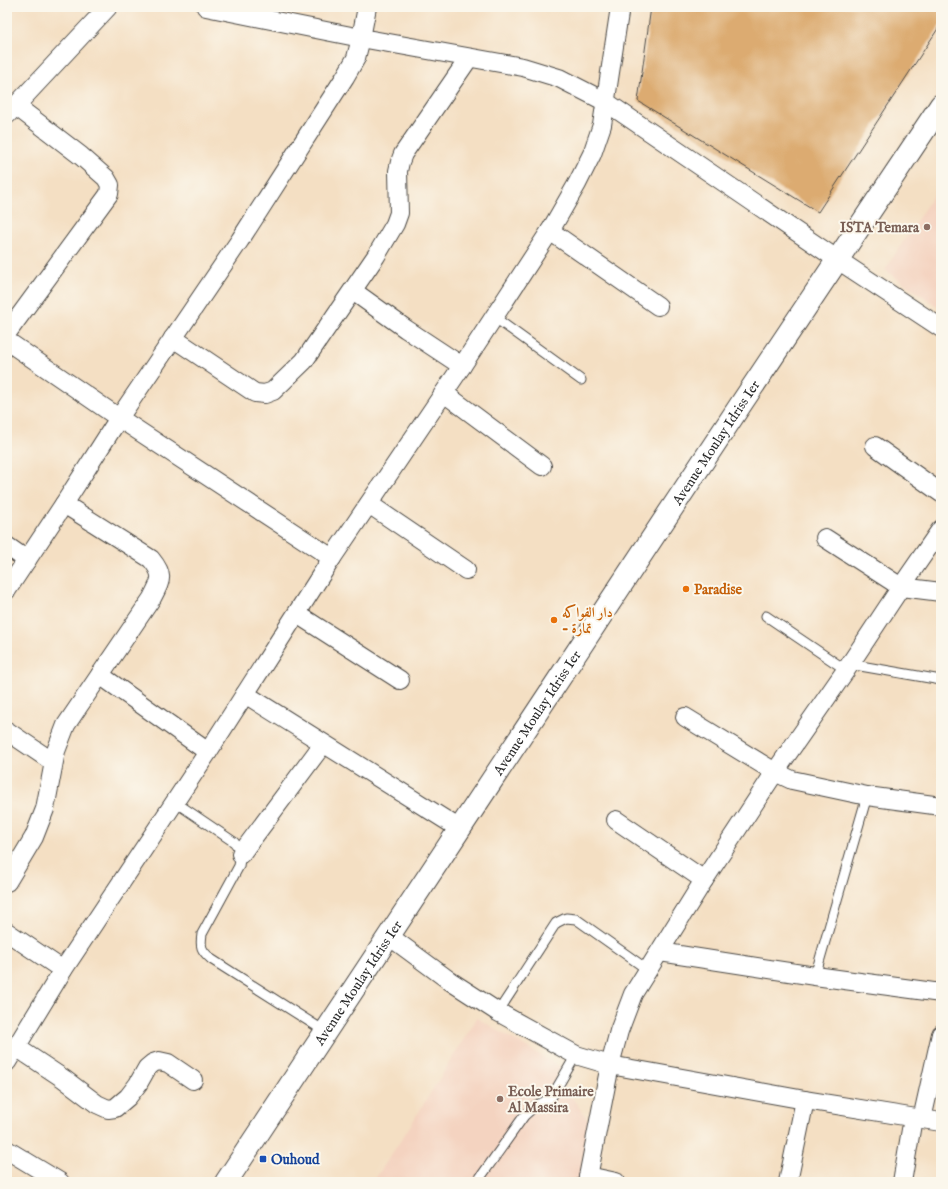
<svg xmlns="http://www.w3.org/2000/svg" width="948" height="1189" font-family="'IM FELL English',Amiri,serif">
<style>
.built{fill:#f4d3c0}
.building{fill:#dcab71}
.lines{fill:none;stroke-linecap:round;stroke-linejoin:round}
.lane-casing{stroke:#494642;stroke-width:11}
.street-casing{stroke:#494642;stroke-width:20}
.secondary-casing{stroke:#494642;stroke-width:24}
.lane{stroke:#fff;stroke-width:9}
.street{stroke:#fff;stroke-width:18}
.secondary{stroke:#fff;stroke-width:22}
.education-dot{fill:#8d6e63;stroke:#fbf7ec;stroke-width:1.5}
.food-dot{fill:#e8710a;stroke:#fbf7ec;stroke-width:1.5}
.transit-dot{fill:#1a4fb4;stroke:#fbf7ec;stroke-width:1.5}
.labels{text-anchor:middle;stroke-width:4;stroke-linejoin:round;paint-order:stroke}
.education-label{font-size:14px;font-weight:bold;fill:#785e54;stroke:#fbf7ec;text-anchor:end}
.street-label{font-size:14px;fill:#2b2b2b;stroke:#fbf7ec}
.food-label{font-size:14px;font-weight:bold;fill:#c56008;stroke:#fbf7ec;text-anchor:start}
.transit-label{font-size:14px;font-weight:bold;fill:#164399;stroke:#fbf7ec;text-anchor:start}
</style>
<rect width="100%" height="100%" fill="#fbf7ec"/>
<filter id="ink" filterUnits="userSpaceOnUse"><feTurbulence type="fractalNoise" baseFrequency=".025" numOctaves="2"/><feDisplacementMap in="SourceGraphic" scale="8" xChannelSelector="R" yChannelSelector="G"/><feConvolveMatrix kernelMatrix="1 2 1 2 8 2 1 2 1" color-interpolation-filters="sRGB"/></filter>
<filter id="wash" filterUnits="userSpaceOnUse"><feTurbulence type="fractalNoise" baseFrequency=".012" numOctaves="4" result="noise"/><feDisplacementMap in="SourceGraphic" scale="16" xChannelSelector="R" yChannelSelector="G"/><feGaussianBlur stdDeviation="0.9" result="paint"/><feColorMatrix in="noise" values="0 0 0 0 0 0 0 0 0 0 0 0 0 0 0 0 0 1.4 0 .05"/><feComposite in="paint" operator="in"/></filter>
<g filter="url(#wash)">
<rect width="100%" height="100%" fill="#f4dfc3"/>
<g class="built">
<polygon points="941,183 941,309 885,270"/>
<polygon points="477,1018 562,1068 556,1075 590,1123 580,1182 373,1182 405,1134"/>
</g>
<g id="blocks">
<polygon class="building" points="651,7 941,7 941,24 818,212 638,101"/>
</g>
</g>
<g filter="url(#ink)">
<use href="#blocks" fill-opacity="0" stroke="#494642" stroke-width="1"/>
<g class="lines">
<defs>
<g id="lane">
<polyline points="494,317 581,380"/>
<polyline points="766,616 846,670"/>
<polyline points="849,664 941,680"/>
<path d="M175 802 234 842C241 850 241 855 239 866L202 934C200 947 201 950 211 959L326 1032"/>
<polyline points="815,976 867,796"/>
<polyline points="498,1012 556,923 566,918 576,919 648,970"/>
<polyline points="477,1182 524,1116 535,1106 551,1098 576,1055"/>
</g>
<g id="street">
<polyline points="206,7 361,38 523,67 559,78 606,102 838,260 941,328"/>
<polyline points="7,115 108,7"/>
<polyline points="550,231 658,306"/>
<polyline points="353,291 406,329 462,366"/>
<polyline points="7,333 109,194 110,185 106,178 81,156 16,106"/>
<polyline points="173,338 255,393 265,394 273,391 304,361 376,256 395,224 399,213 398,171 400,162 403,154 469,58"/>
<polyline points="7,341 119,418 332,558"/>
<polyline points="444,393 542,466"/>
<polyline points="875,446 941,493"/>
<polyline points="369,504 466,570"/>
<polyline points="825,538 901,587 941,592"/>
<polyline points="7,546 27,560"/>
<polyline points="7,590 64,504 119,418 240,240 345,77 356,58 361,38 367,7"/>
<polyline points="297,614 400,680"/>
<polyline points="100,675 208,752"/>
<polyline points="245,694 460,829"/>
<polyline points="685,717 775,772 792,780 867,796 941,806"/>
<polyline points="7,731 53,762"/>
<polyline points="616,820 704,880"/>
<polyline points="241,854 323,744"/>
<path d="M7 882 34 837 45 809 56 751 66 725 152 598C161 580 165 576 151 559L64 504"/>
<polyline points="7,932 63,970"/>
<polyline points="389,936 450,981 498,1012 576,1055 610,1065 805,1100 941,1122"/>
<polyline points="660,952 815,976 941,993"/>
<polyline points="16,1047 64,1079 97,1104 108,1109 115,1108 128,1097 138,1084 147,1068 153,1063 159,1061 168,1063 193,1080"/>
<polyline points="7,1062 63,970 208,752 332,558 462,366 550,231 577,184 592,154 602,125 620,7"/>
<polyline points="922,1119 941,1034"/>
<polyline points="7,1150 60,1182"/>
<polyline points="588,1176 616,1182"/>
<polyline points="587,1182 610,1065 619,1031 633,994 704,880 775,772 846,670 901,587 941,529"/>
<polyline points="788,1182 805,1100"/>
<polyline points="902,1182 913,1118"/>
</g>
<g id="secondary">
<path id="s1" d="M226 1182 743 401 941 105"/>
</g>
</defs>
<use href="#lane" class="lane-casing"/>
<use href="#street" class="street-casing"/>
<use href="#secondary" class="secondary-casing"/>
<use href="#lane" class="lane"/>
<use href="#street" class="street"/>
<use href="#secondary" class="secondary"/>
</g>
</g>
<g class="education-dot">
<circle cx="927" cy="227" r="4"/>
<circle cx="500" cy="1099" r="4"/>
</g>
<g class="food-dot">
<circle cx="686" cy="589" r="4"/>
<circle cx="554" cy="620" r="4"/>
</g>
<rect class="transit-dot" x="259" y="1155" width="8" height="8" rx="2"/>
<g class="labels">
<g class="education-label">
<text x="919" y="232">ISTA Temara</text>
<text x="508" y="1096" text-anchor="start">Ecole Primaire<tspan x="508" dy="16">Al Massira</tspan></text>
</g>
<g class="street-label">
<text dy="5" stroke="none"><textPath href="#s1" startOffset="887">Avenue Moulay Idriss Ier</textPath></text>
<text dy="5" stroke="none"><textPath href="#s1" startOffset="563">Avenue Moulay Idriss Ier</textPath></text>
<text dy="5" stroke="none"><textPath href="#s1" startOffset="239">Avenue Moulay Idriss Ier</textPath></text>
</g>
<g class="food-label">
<text x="694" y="594">Paradise</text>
<text x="562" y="617">دار الفواكه<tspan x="562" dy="16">- تمارة</tspan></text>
</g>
<g class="transit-label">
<text x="271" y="1164">Ouhoud</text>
</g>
</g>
<rect width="948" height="1189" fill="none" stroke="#fbf7ec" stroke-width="24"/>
</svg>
